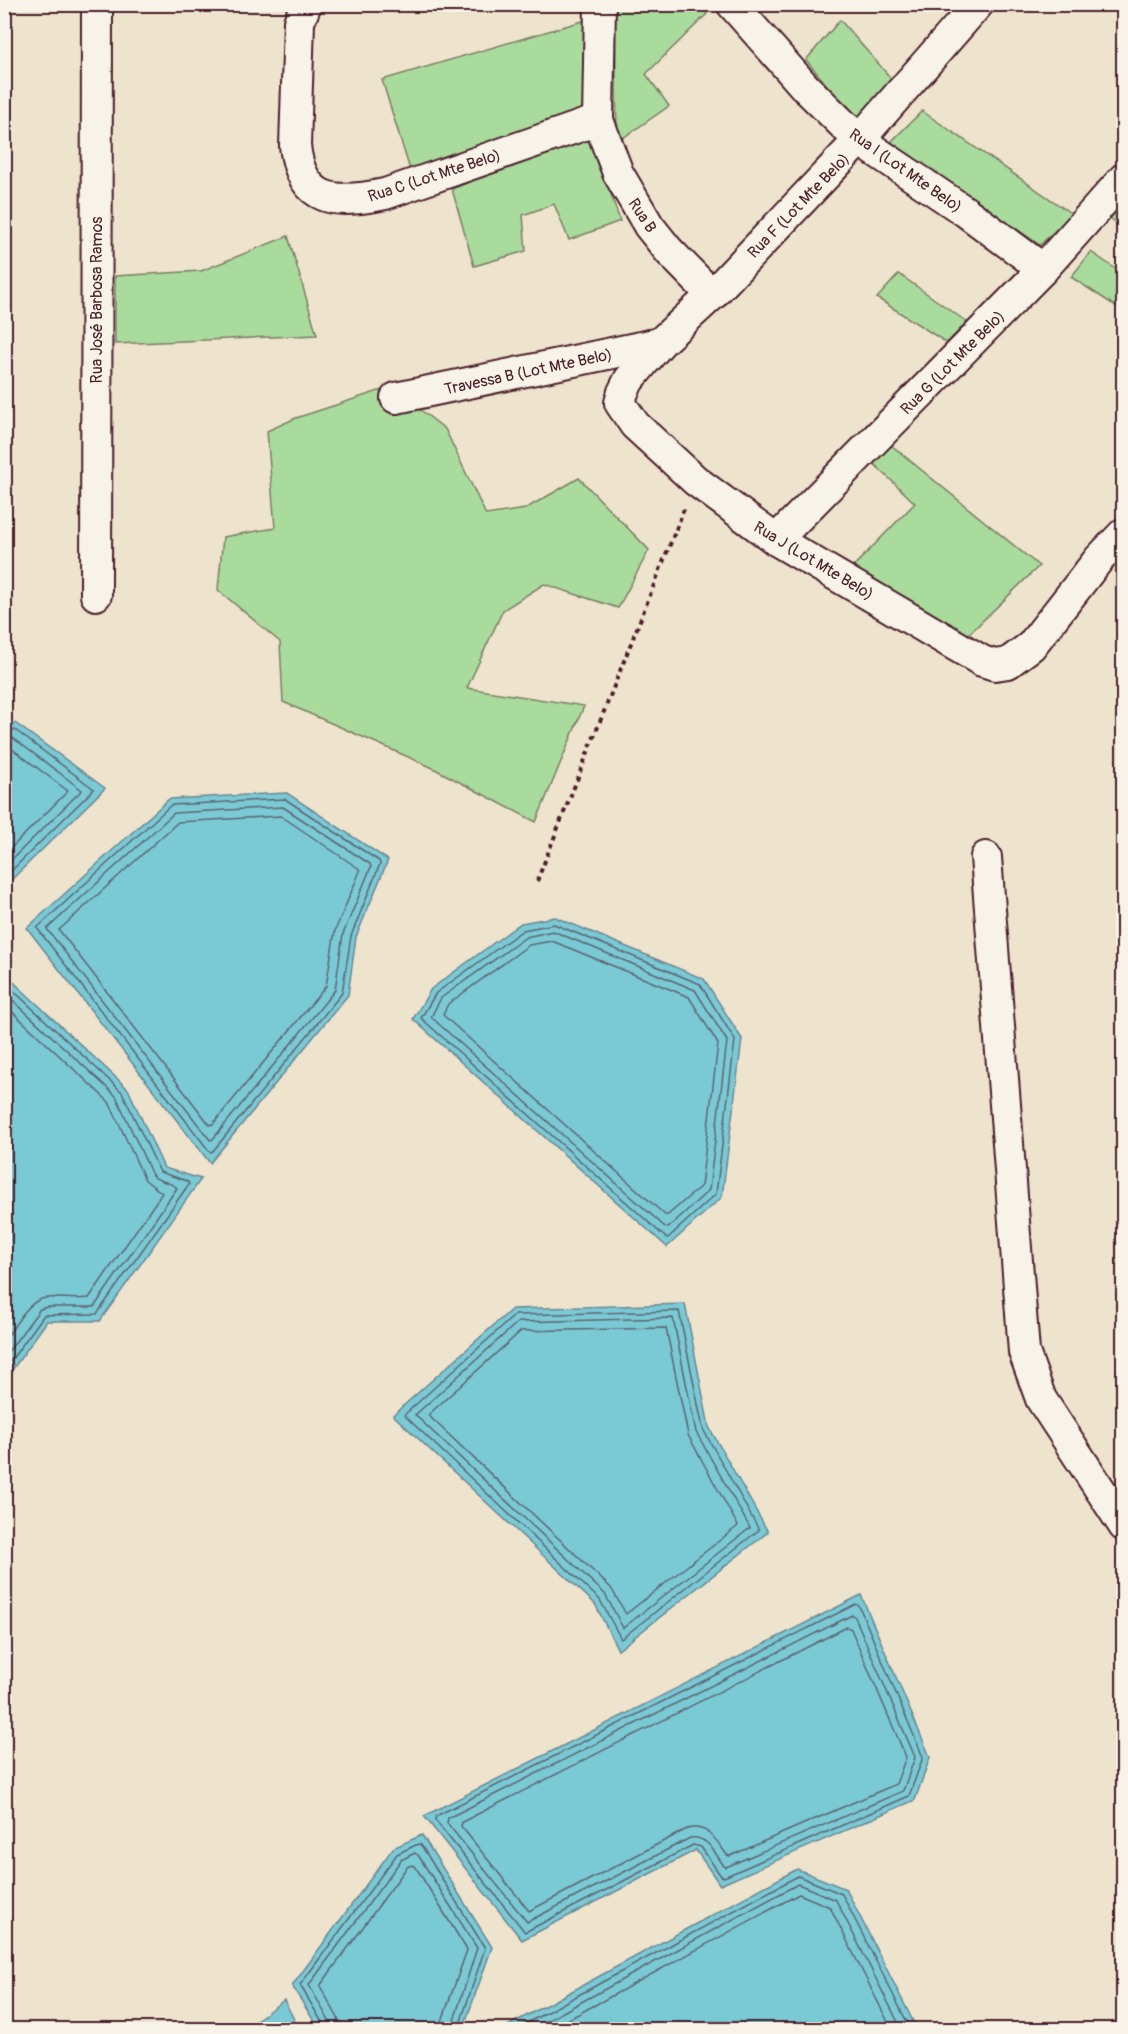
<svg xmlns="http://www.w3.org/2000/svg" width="1128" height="2034" font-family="Pangolin,sans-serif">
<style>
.green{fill:#a9db9c;stroke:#7a7d64;stroke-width:1.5}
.water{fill:#7acad6;stroke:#678692;stroke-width:1.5}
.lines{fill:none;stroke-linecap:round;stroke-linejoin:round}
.shore{stroke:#5d636f;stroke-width:1.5}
.street-casing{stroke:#4a1f2b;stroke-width:34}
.path{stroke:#4a1f2b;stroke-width:4;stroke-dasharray:4.5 4.5;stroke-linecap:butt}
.street{stroke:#f7f3e8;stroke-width:30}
.labels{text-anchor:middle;stroke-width:6;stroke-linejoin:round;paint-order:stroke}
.street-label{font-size:16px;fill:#4a1f2b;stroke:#f7f3e8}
</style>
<rect width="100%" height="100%" fill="#eee3cd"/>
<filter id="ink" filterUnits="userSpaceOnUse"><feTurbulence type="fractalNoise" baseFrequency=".0167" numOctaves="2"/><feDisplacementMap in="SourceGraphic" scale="12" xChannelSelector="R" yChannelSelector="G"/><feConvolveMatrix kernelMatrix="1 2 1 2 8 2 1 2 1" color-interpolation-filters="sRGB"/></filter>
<g filter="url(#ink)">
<g class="green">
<polygon points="615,5 698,5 707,14 646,74 669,106 617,142"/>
<polygon points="586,20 589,108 411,173 382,80"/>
<polygon points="840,20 896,84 860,125 806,60"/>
<polygon points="922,111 1072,214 1040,245 891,142"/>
<polygon points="591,134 620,221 569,240 554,204 523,215 526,251 474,266 452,189"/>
<polygon points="1123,205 1123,228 1110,218"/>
<polygon points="288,236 317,335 115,344 115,276 201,271"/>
<polygon points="1091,252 1123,274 1123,311 1071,277"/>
<polygon points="899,274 967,322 947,343 877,298"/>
<polygon points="391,387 445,429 486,515 525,509 579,478 649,550 618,608 544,584 503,610 467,688 584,706 536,822 431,767 283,702 280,642 218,590 223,537 275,528 267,431 296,418"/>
<polygon points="886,441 1039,566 970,633 942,644 847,573 915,503 872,462"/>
</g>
<g class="water">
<polygon points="15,723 105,788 5,886 5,725"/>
<polygon points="287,793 388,860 356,937 348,995 210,1163 27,928 169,799"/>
<polygon points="555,917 704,979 742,1039 722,1197 667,1247 413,1019 431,989 521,923"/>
<polygon points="5,974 128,1089 164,1168 201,1179 100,1321 47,1321 5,1380"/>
<polygon points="685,1304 709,1427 768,1532 618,1650 595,1604 393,1415 512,1309"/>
<polygon points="861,1595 930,1757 915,1800 720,1885 696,1850 522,1940 424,1816"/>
<polygon points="422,1835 492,1947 463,2029 319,2029 292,1986 393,1848"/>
<polygon points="797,1869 846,1889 917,2029 502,2029"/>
<polygon points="284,2000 299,2029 244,2029"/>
</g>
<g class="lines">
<g class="shore">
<polyline points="4,731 15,730 94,789 4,878"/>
<polyline points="4,738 13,738 82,790 4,867"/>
<polyline points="4,747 11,748 68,791 4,855"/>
<polygon points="285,799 379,861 380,864 351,936 342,993 213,1151 210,1152 37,928 171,805"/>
<polygon points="283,807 370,864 371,867 343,934 335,990 213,1139 210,1140 47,929 174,813"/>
<polygon points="281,816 358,868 360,871 335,931 326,986 213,1124 210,1125 59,930 178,822"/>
<polygon points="554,924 700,984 735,1040 716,1194 668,1238 665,1237 421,1018 436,993 523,930"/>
<polygon points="553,931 695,990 727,1041 709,1190 668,1228 665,1227 431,1017 441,998 526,937"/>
<polygon points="552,941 689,997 718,1044 701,1186 668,1215 665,1215 443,1015 448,1004 529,945"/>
<polyline points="4,982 122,1092 160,1172 187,1181 189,1184 97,1314 44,1315 4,1370"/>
<path d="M4 992 116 1096 152 1175C159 1183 171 1181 177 1188L94 1307H47L40 1309 4 1357"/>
<path d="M4 1004 109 1102 145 1180 162 1193 89 1298C75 1300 60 1297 46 1298 27 1300 15 1327 4 1341"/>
<polygon points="679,1311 703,1429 759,1530 621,1639 600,1600 404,1415 515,1315"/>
<polygon points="673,1318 696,1432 750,1528 623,1628 605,1594 415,1415 518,1322"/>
<polygon points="666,1328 688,1435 738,1526 626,1614 611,1588 428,1415 521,1331"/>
<polygon points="856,1604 859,1606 923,1757 909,1796 724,1877 721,1876 701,1847 693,1845 525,1932 435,1820 436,1816"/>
<path d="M852 1615 855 1617 915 1757 903 1791 726 1867 724 1866C715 1854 708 1835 690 1838L527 1922 447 1823 448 1818Z"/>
<path d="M847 1627 851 1629 906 1757 896 1784 730 1856 727 1855C716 1840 708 1824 687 1829L529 1911 461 1826 462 1822Z"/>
<polyline points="323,2030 323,2024 300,1985 397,1854 418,1844 421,1845 485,1948 458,2030"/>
<polyline points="331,2030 329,2021 309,1985 401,1860 415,1853 418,1855 477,1948 451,2030"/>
<polyline points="340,2030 338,2018 320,1986 407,1867 412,1865 415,1866 467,1950 442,2021 442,2030"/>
<polyline points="514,2030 798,1876 842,1894 911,2030"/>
<polyline points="530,2030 798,1884 836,1900 902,2030"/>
<polyline points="549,2030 799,1894 830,1907 892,2030"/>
</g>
<defs>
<g id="street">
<path d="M306 4 299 22 295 146C302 204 336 204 385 194L598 120"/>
<polyline points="600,4 598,120 618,173 649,226 669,251 712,295"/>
<polyline points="732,4 805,87 859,140 966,212 1043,269"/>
<polyline points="978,4 859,140 712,295 660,343 629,380 623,392 620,403 635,425 696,481 776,540 982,661 995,665 1008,663 1031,646 1099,559 1124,533"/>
<polyline points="396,398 660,343"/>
<polyline points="776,540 1043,269 1124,178"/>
<polyline points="96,595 97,4"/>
<polyline points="986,857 1024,1352 1041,1399 1124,1526"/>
</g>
</defs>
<use href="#street" class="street-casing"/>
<polyline class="path" points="537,881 684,509"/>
<use href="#street" class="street"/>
</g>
</g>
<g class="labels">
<g class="street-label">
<text transform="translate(906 170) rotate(35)" y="6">Rua I (Lot Mte Belo)</text>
<text transform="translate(434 175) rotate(-18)" y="6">Rua C (Lot Mte Belo)</text>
<text transform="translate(798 205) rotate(-46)" y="6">Rua F (Lot Mte Belo)</text>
<text transform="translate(643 215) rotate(57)" y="6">Rua B</text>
<text transform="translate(96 300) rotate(-90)" y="6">Rua José Barbosa Ramos</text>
<text transform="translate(952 362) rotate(-45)" y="6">Rua G (Lot Mte Belo)</text>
<text transform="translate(528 371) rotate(-12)" y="6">Travessa B (Lot Mte Belo)</text>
<text transform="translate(814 560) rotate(31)" y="6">Rua J (Lot Mte Belo)</text>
</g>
</g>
<rect width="1128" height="2034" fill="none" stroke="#f7f3e8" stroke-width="24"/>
<rect x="12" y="12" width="1104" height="2010" fill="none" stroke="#4a1f2b" stroke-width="2" filter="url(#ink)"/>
</svg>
